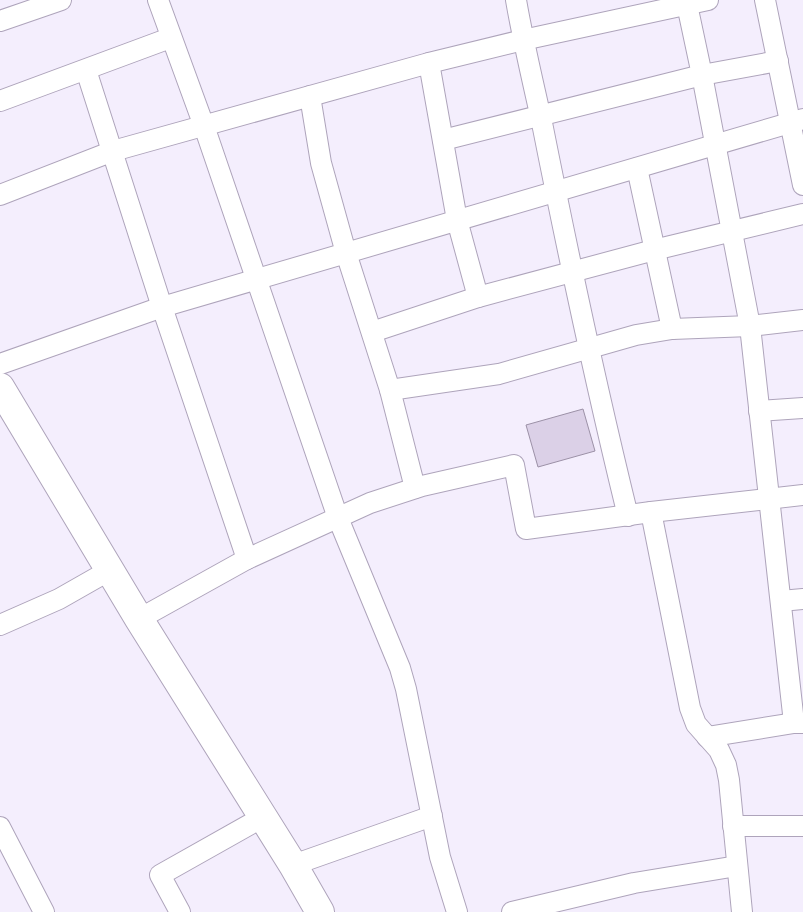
<svg xmlns="http://www.w3.org/2000/svg" width="803" height="912" font-family="'Open Sans',sans-serif">
  <rect width="100%" height="100%" fill="#f4eefd"/>
  <polygon fill="#dbd0e7" stroke="#9c91a7" points="583,409 595,451 538,467 526,425"/>
  <g fill="none" stroke-linecap="round" stroke-linejoin="round">
    <g stroke="#aea4bb" stroke-width="22">
      <g id="street">
        <polyline points="158,0 204,126 338,518 400,668 406,689 440,857 457,912"/>
        <path d="M516 0C523 41 533 82 542 123 568 254 596 386 628 516"/>
        <polyline points="686,0 702,75 750,326 794,723"/>
        <polyline points="765,0 803,185"/>
        <polyline points="0,21 61,0"/>
        <polyline points="429,63 457,220 478,297"/>
        <polyline points="86,70 162,307 247,559"/>
        <polyline points="310,96 321,163 346,253 390,390 415,488"/>
        <polyline points="0,101 170,38"/>
        <polyline points="443,140 702,75 778,61"/>
        <polyline points="637,168 672,329"/>
        <polyline points="0,195 113,151 429,63 523,40 708,0"/>
        <polyline points="372,332 478,297 654,250 803,214"/>
        <polyline points="0,364 162,307 803,119"/>
        <polyline points="390,390 499,374 636,335 672,329 750,326 803,320"/>
        <polyline points="759,411 803,408"/>
        <polyline points="651,512 690,708 696,724 719,750 726,765 729,780 742,912"/>
        <polyline points="781,601 803,599"/>
        <polyline points="139,619 247,559 370,503 422,486 514,465 526,529 651,512 803,495"/>
        <polyline points="0,625 59,599 110,570"/>
        <polyline points="707,737 794,723 803,723"/>
        <polyline points="733,826 803,826"/>
        <polyline points="0,827 44,912"/>
        <polyline points="293,865 432,816"/>
        <polyline points="180,912 160,875 263,817"/>
        <polyline points="512,912 634,883 737,866"/>
      </g>
    </g>
    <g stroke="#aea4bb" stroke-width="30">
      <polyline id="secondary" points="0,387 139,619 293,865 320,912"/>
    </g>
    <use href="#street" stroke="#fff" stroke-width="20"/>
    <use href="#secondary" stroke="#fff" stroke-width="28"/>
  </g>
</svg>
